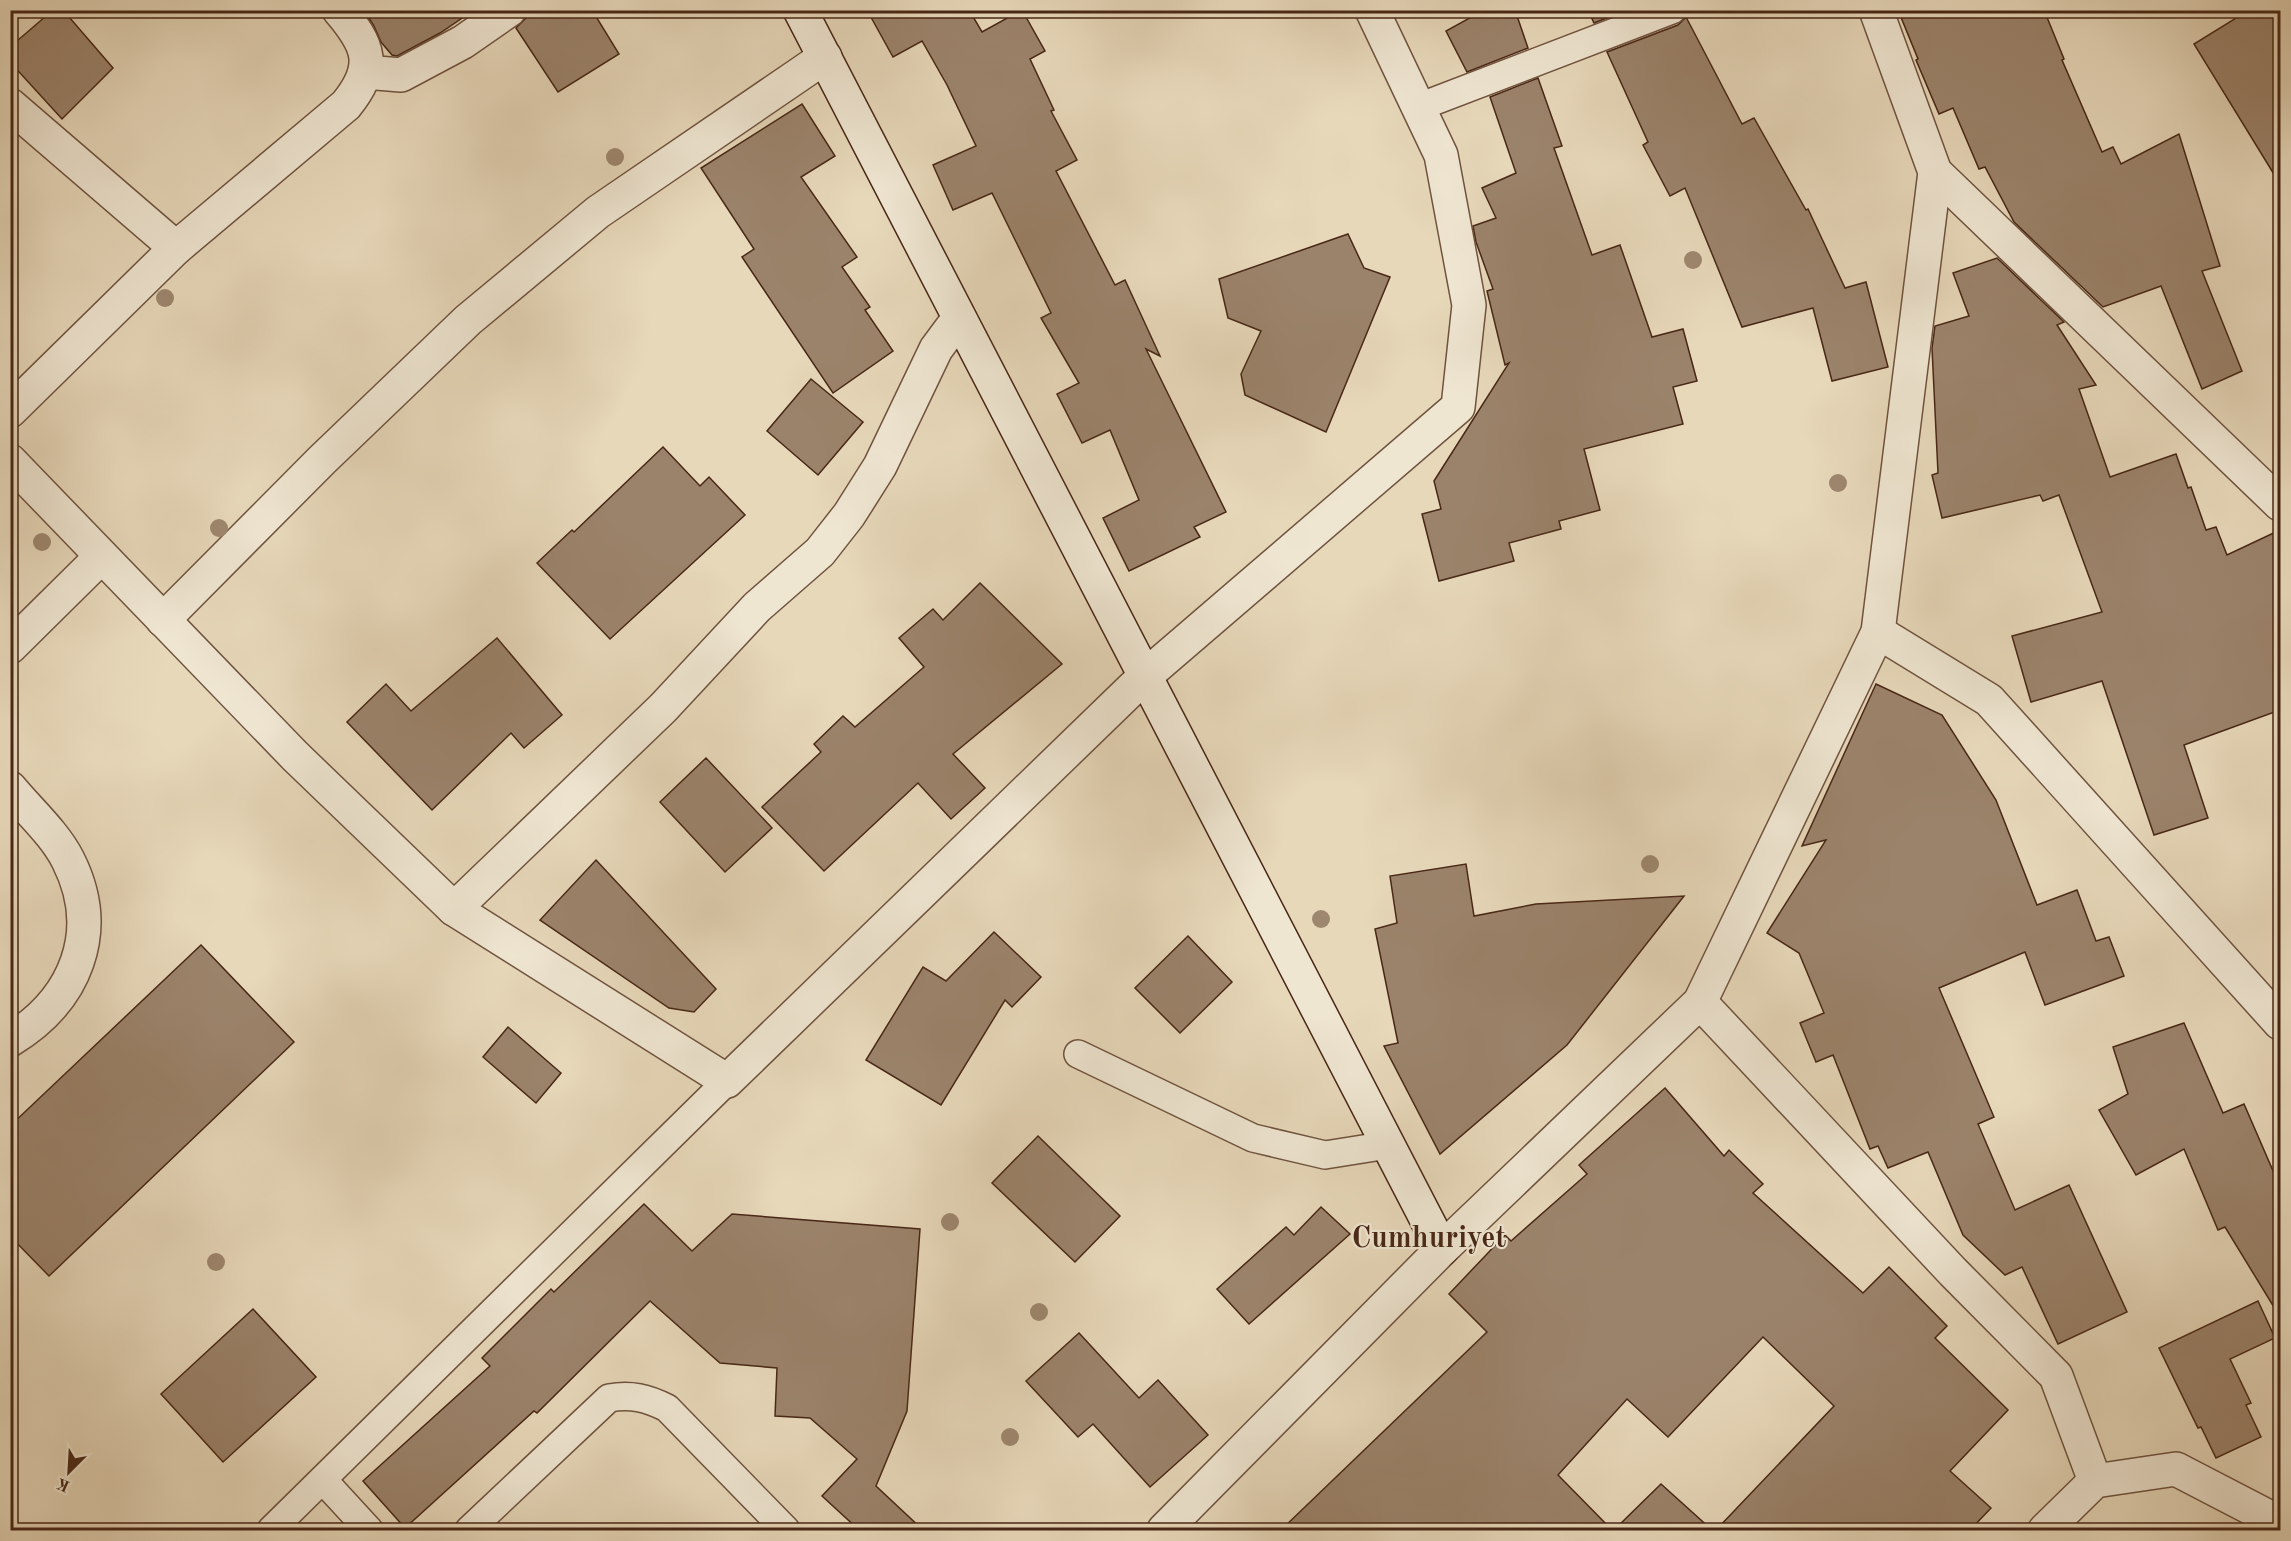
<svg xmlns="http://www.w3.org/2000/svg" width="2291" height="1541" font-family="'Old Standard TT',serif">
  <rect width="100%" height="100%" fill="#e7d8ba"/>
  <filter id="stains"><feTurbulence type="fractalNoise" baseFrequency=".00333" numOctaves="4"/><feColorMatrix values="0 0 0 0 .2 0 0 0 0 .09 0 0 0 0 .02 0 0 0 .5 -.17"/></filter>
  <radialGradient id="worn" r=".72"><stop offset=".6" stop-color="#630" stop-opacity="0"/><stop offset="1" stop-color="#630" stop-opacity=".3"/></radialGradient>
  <g fill="#9b836b" stroke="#482716" stroke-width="1.5">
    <polygon points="53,10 63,10 113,68 62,119 10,62 10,47"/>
    <polygon points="364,10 474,10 440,33 397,56 392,55 381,42 374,26"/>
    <polygon points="527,10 592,10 619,54 558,92 516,28 526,18"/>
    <polygon points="867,10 979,10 972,15 982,32 1022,10 1045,51 1030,59 1054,110 1051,111 1077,160 1056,171 1115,285 1125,280 1160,356 1146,349 1226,512 1194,527 1200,537 1129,571 1103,518 1139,500 1110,430 1082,443 1057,394 1079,383 1041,318 1051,313 992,193 953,210 933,165 976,146 947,85 922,41 893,57"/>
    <polygon points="1484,10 1515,10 1528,48 1467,72 1446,31"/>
    <polygon points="1588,10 1627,10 1594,23"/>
    <polygon points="1898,10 2044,10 2064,59 2062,60 2102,152 2113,147 2121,164 2179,134 2220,266 2202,271 2242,371 2202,389 2161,286 2103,307 2014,222 1985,167 1979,169 1953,108 1939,114 1916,60 1918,59"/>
    <polygon points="2249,10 2280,10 2280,184 2194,44"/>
    <polygon points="1686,17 1742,124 1754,118 1806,210 1808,209 1845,288 1866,282 1888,367 1832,381 1813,308 1742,327 1685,188 1670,196 1643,145 1648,142 1607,52 1678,25"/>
    <polygon points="1538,78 1562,146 1554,148 1592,255 1620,245 1652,337 1683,329 1697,381 1673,387 1683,424 1584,449 1600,510 1559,521 1561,529 1509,543 1514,561 1439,581 1422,514 1441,509 1434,481 1509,363 1505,365 1487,291 1493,289 1476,242 1473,226 1496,218 1482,188 1516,173 1490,97"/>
    <polygon points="802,104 835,156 801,177 857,257 842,267 870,307 865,310 893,351 833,393 742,257 754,249 701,168"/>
    <polygon points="1348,234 1364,268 1390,277 1326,432 1245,395 1241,374 1261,331 1228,318 1219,279"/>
    <polygon points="1997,258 2064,322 2057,325 2096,385 2079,389 2110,477 2176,454 2188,488 2191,487 2206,530 2216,527 2227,555 2280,530 2280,710 2184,745 2208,818 2154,835 2102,681 2031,702 2012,636 2102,612 2059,495 2043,501 2040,495 1942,518 1932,475 1938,473 1932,348 1935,326 1969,316 1953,273"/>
    <polygon points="811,379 863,422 818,475 767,431"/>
    <polygon points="663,447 700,486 709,477 745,515 610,639 537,563 572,530 574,532"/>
    <polygon points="980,583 1062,664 953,754 985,788 951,819 918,783 824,871 762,807 821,752 814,744 843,716 855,727 924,667 899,638 933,609 943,620"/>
    <polygon points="497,638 562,715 524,748 511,733 432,810 347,722 386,684 411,711"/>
    <polygon points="1876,684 1942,715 1996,800 2037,905 2077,890 2096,941 2109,937 2124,976 2045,1005 2025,952 1939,988 1994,1117 1978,1124 2015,1210 2069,1185 2127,1312 2058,1344 2022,1267 2005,1275 1963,1235 1928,1152 1888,1168 1878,1146 1870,1149 1833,1055 1816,1062 1800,1023 1824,1013 1799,953 1767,933 1826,840 1802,846"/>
    <polygon points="706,758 772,828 725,872 660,802"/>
    <polygon points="596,860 716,989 694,1012 669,1008 540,920"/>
    <polygon points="1466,864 1474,916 1536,904 1684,896 1567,1045 1440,1154 1384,1046 1398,1043 1375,929 1397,923 1390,876"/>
    <polygon points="994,932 1041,977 1012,1007 1005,1000 941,1105 866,1060 923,967 946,981"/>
    <polygon points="1188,936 1232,982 1180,1033 1135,988"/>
    <polygon points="201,945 294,1042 49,1276 10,1236 10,1126"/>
    <polygon points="2184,1023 2223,1113 2244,1104 2280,1187 2280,1317 2225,1227 2218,1230 2184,1149 2136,1175 2099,1110 2128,1094 2113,1047"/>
    <polygon points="508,1027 561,1073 536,1103 483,1057"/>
    <polygon points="1665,1088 1724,1156 1729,1150 1763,1184 1753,1193 1863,1293 1889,1267 1947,1326 1935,1338 2008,1410 1950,1471 1991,1508 1970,1530 1716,1530 1834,1406 1763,1337 1668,1437 1627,1399 1558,1475 1612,1530 1281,1530 1487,1332 1449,1294 1505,1235 1511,1241 1587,1174 1579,1165"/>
    <polygon points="1038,1136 1120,1216 1075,1262 992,1183"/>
    <polygon points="644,1204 692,1251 732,1214 920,1229 907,1411 876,1486 923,1530 859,1530 822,1496 857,1459 810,1418 775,1416 777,1368 720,1363 650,1301 537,1413 534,1411 405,1528 363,1481 490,1366 482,1358 551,1289 554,1292"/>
    <polygon points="1321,1207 1350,1234 1249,1324 1217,1289 1286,1227 1294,1235"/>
    <polygon points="2258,1301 2275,1338 2230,1359 2251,1403 2246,1405 2261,1437 2216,1458 2201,1427 2198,1428 2159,1348"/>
    <polygon points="253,1309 316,1377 223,1462 161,1394"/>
    <polygon points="1079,1333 1139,1398 1158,1380 1208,1435 1150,1487 1093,1424 1078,1437 1026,1381"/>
    <polygon points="1661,1484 1712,1530 1614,1530"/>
  </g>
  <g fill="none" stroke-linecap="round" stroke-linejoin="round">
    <g stroke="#70533f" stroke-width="30">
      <g id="lane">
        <polyline points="1419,107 1672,10"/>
        <polyline points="1078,1054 1253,1138 1325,1155 1388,1145"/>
        <polyline points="323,1480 369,1530"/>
        <polyline points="271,1530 727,1081"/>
        <path d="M469 1530 609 1398C631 1394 647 1398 667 1408L786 1530"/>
      </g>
    </g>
    <g stroke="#70533f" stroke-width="36">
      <g id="street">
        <polyline points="365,72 401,75 463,42 509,10"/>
        <polyline points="10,105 176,248"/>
        <polyline points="1935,172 2280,504"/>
        <path d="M10 411 176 248 346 105C378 66 369 45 339 10"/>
        <polyline points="10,461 295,756 454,909 727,1081 1144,677 1458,407 1469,305 1441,155 1372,10"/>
        <polyline points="163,620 322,460 468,320 598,212 825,57"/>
        <polyline points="1878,632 1989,700 2280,1023"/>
        <polyline points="10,647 101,557"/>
        <path d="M10 788C29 811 55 834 68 860 104 931 76 1000 10 1040"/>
        <polyline points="454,909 663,708 757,607 820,552 849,515 880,466 936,349 959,318"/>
        <polyline points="1700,1002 1953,1272 2056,1376 2095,1481"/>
        <polyline points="1164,1530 1442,1249 1700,1002 1878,632 1935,172 1876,10"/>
        <polyline points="2045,1530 2095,1481 2176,1469 2280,1523"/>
      </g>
    </g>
    <g stroke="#482716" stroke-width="36">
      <polyline id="secondary" points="800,10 1442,1249"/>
    </g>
    <use href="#lane" stroke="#efe6d2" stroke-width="27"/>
    <use href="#street" stroke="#efe6d2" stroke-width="33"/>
    <use href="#secondary" stroke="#efe6d2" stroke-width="33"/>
  </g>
  <g fill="#9e876f">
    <circle cx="615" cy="157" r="9"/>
    <circle cx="1693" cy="260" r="9"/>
    <circle cx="165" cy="298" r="9"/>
    <circle cx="1838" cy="483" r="9"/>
    <circle cx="219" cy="528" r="9"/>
    <circle cx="42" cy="542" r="9"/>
    <circle cx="1650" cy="864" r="9"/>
    <circle cx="1321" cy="919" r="9"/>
    <circle cx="950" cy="1222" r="9"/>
    <circle cx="216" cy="1262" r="9"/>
    <circle cx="1039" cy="1312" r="9"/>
    <circle cx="1010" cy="1437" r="9"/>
  </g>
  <g text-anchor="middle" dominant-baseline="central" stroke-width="4.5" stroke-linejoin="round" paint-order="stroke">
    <g font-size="30" font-weight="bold" fill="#482716" stroke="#efe6d2">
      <text x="1429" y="1239">Cumhuriyet</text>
    </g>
  </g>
  <rect width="2291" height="1541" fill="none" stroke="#e7d8ba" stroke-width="36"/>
  <rect x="12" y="12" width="2267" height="1517" fill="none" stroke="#482716" stroke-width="3"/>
  <rect x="18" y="18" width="2255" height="1505" fill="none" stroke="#482716" stroke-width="1.5"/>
  <g transform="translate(69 1472) rotate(204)" stroke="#efe6d2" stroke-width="4.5" paint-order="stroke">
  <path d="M0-4.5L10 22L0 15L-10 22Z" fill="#482716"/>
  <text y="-9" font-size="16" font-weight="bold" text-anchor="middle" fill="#482716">K</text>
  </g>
  <rect width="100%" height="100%" filter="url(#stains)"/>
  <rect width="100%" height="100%" fill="url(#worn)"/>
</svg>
